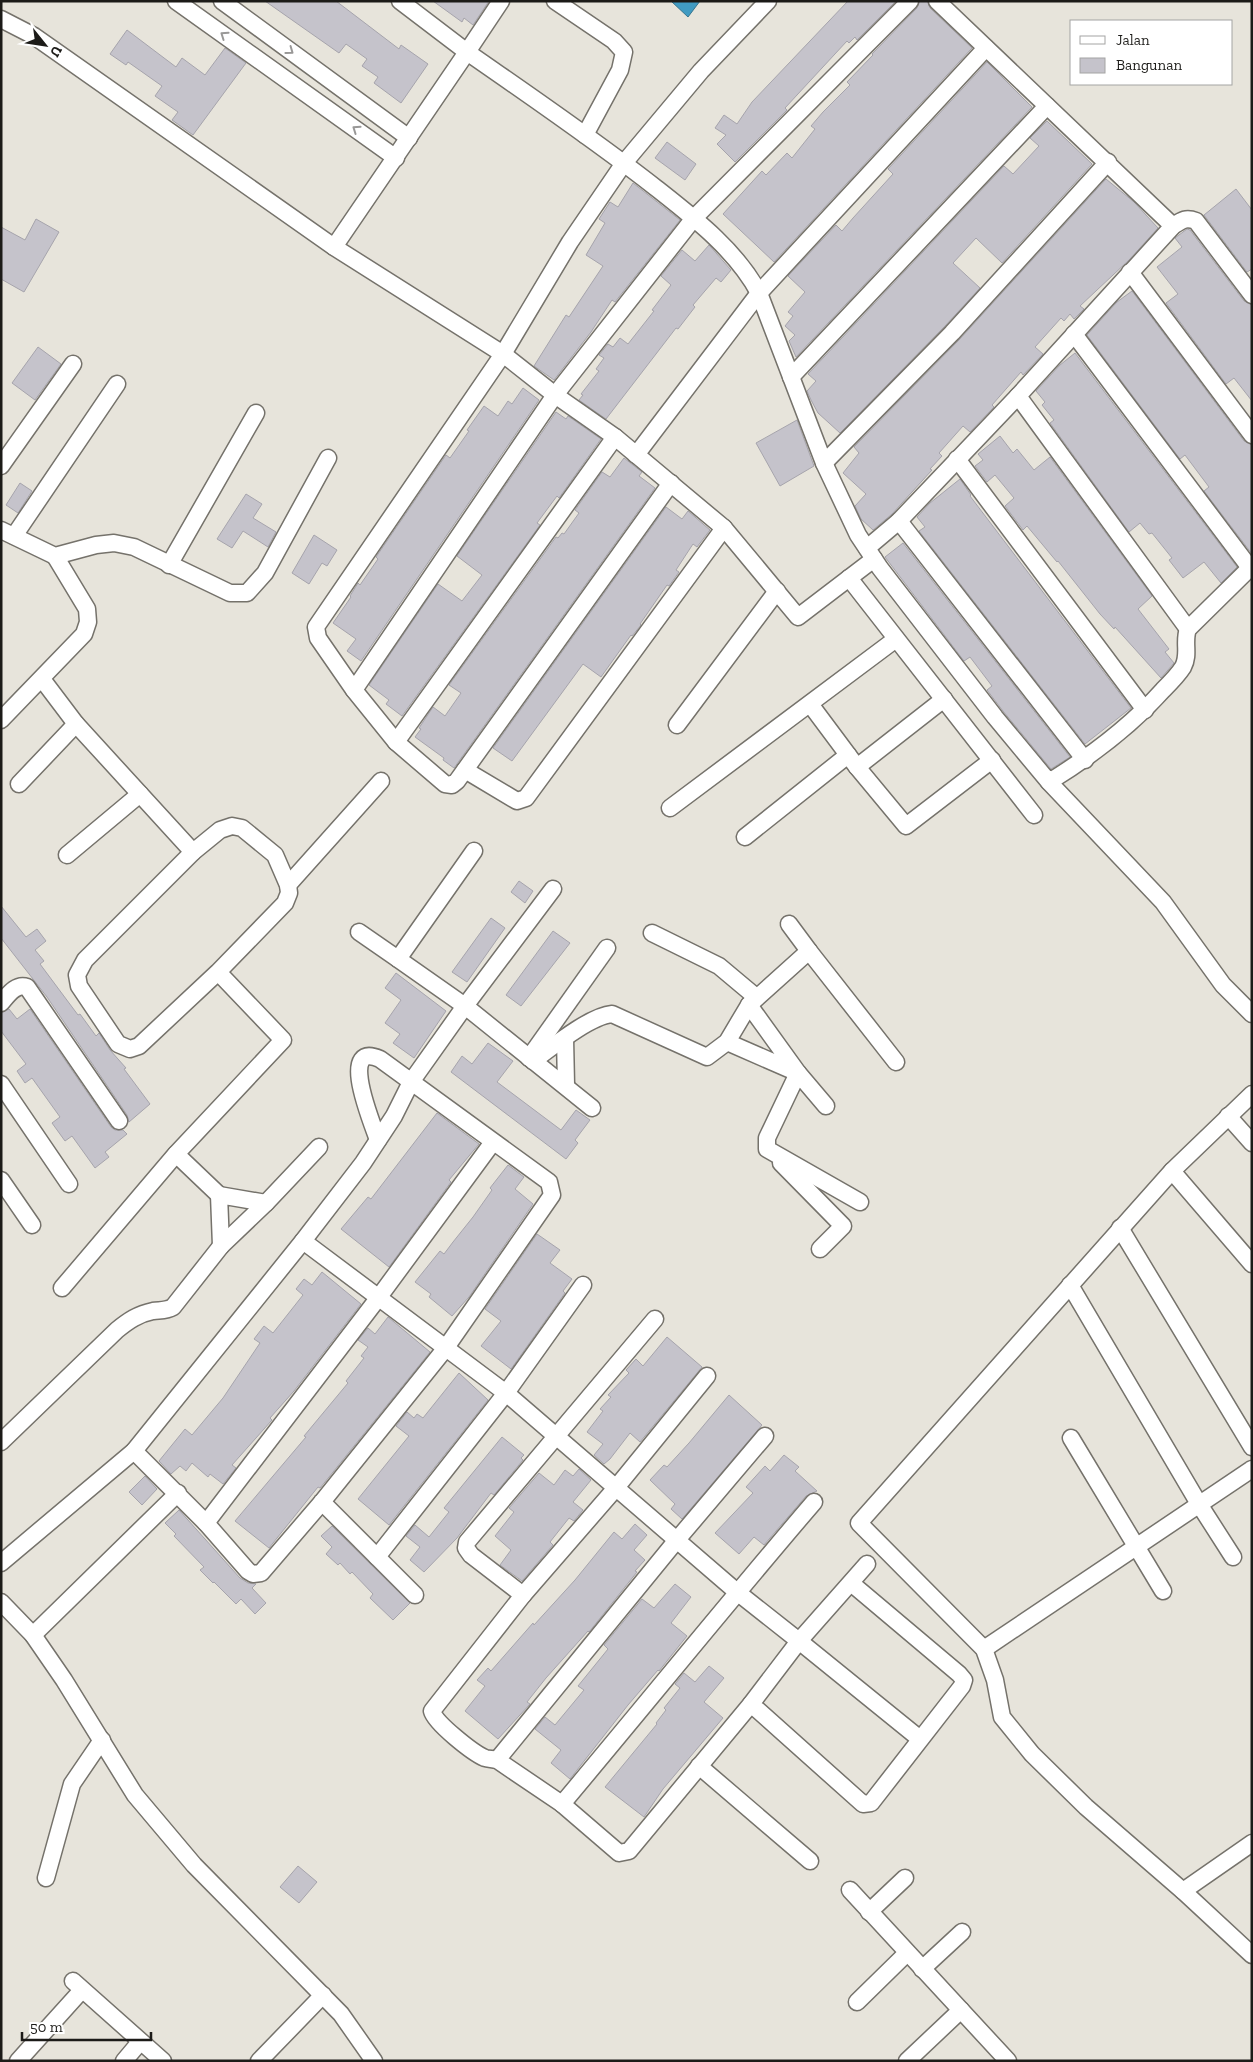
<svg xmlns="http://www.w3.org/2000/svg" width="1253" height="2062" font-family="'Zilla Slab',serif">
  <rect width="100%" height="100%" fill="#e7e4db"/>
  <polygon fill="#419bc2" stroke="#36758f" points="671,1 700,1 688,17"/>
  <g fill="#c5c3cb" stroke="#a6a4ac">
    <polygon points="265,1 336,1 399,49 401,45 428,64 401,103 374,83 378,77 362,66 367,59 346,44 339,53"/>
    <polygon points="433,1 489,1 473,25 464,18 462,22"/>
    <polygon points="848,1 896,1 857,40 855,37 849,43 847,41 785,108 787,110 735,162 717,144 726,135 715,128 724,115 737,124 752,102"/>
    <polygon points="920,1 927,1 930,8 972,48 774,262 723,214 762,171 766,175 787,153 792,158 815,129 811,126 823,112 850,85 847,82 873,55 872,54 917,8"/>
    <polygon points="127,30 176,67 182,58 205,75 225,48 246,63 193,135 172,120 178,112 155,96 162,86 128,62 126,65 110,54"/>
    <polygon points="987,62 1032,107 796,357 789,341 795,335 785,326 793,316 788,312 805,292 788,276 836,225 842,231 853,218 893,174 888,169"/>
    <polygon points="1047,121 1092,164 1002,263 976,238 953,263 980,288 945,326 840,433 818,413 811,400 807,391 816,381 808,374 1004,166 1013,174 1039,146 1030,138"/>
    <polygon points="667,142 696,164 685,180 655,158"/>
    <polygon points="1106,179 1134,202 1158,228 1129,260 1080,306 1084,309 1074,319 1070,314 1064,321 1061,318 1035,347 1043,354 1023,375 1021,372 992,405 994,407 970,432 963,426 939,453 942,456 930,469 932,470 892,514 873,530 861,519 855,506 866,494 843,473 859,453 854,447 959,340"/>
    <polygon points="633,183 680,220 615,302 612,300 591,332 554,380 534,366 566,315 569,317 603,266 586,255 605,223 599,219 610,202 618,207"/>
    <polygon points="1236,189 1252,210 1252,269 1247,272 1204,215"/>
    <polygon points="36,219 59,232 24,292 1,279 1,227 25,240"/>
    <polygon points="1187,229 1190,230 1244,301 1252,305 1252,401 1234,378 1226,384 1166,303 1178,294 1157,267 1182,247 1175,238"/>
    <polygon points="709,245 731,270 721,282 716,278 693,305 695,307 678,329 676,328 606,419 579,400 583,395 581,394 599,371 596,369 604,358 599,355 608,344 613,347 620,338 628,344 654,311 652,310 671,285 661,276 682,250 695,261"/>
    <polygon points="1132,291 1244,441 1252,445 1252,554 1204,491 1209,487 1185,455 1180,459 1087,335 1117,302"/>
    <polygon points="38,347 61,364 35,400 12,383"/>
    <polygon points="1075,353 1237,567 1221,583 1204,562 1183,578 1169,560 1172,558 1152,533 1149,534 1140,523 1129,532 1050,423 1054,420 1042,405 1045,402 1036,391 1060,365"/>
    <polygon points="523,388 539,400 361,661 347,651 356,639 333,623 351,597 350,596 358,583 360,585 378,559 376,557 446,455 450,458 469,431 467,430 484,406 498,416 508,401 512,404"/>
    <polygon points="556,412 566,419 568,416 601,439 559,498 557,496 537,523 540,525 402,716 386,704 389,700 369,685 438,584 462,601 482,575 457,556"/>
    <polygon points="797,420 814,466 780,486 756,443"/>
    <polygon points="1000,436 1013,453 1017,449 1034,470 1050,457 1152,596 1138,609 1169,649 1165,652 1174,663 1161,678 1115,627 1114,629 1100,614 1058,561 1057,562 1027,526 1023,530 1005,506 1014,498 995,475 987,482 975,466 983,460 978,454"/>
    <polygon points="624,458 642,472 639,476 655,488 454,768 443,760 444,758 415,737 421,729 419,728 433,707 445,716 461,693 449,685 556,537 558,538 562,533 564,534 579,513 575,510 602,472 610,477"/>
    <polygon points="960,479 971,495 970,496 1131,708 1085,744 919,531 925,527 917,517 930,503"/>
    <polygon points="20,483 32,491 18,513 6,505"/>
    <polygon points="246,494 262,504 253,518 276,532 268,547 243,531 232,548 217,539"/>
    <polygon points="666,507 682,519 688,511 710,530 697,547 693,544 676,570 679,572 669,586 667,585 640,624 641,625 632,636 631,635 601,677 583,664 512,761 493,748"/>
    <polygon points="314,535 337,550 327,566 322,563 309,584 292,573"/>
    <polygon points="903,543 1070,757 1051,769 1003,711 987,690 992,686 970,657 964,661 885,557"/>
    <polygon points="519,881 533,891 525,903 511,892"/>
    <polygon points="1,906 26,937 37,929 46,941 35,950 44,961 40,964 78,1015 80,1014 96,1036 99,1033 110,1050 126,1068 124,1069 150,1104 129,1122 127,1115 47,997 1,938"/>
    <polygon points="491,918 505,928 467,982 452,972"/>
    <polygon points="553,931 570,943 521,1006 506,995"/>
    <polygon points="396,973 446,1011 414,1058 393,1043 400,1034 385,1023 401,1000 385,988"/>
    <polygon points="9,1009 17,1019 30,1009 111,1127 115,1130 123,1130 127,1134 105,1152 109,1157 95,1168 72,1136 65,1141 52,1123 60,1117 32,1078 25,1083 17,1071 26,1064 1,1031 1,1013"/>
    <polygon points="488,1043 513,1061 497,1082 561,1130 576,1110 590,1120 575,1140 578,1143 566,1159 451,1072 462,1056 472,1064"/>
    <polygon points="437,1113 479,1144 449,1180 451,1182 389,1267 341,1229 368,1197 371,1199"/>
    <polygon points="508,1165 524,1177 515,1189 533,1204 469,1297 452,1316 429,1297 431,1294 415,1282 440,1251 444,1254 453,1242 473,1217 492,1190 490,1188"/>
    <polygon points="537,1234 560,1250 550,1263 572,1279 563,1291 565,1293 511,1369 481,1346 501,1321 485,1309"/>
    <polygon points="322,1272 361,1304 294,1391 270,1418 272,1420 232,1465 236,1468 223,1484 210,1474 208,1477 192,1463 186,1471 180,1466 171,1474 159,1461 185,1429 192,1435 223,1398 260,1343 254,1339 264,1326 273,1333 303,1295 296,1289 304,1279 312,1285"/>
    <polygon points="388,1317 430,1352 329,1477 320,1488 318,1487 269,1548 235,1521 306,1437 304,1436 348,1383 346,1381 364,1358 361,1356 368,1347 358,1340 368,1328 375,1334"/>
    <polygon points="667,1337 702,1367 640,1442 630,1433 610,1459 604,1464 594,1455 603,1444 587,1432 603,1411 600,1409 611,1397 608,1395 629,1373 626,1370 636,1359 643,1366"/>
    <polygon points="459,1373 488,1400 389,1525 358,1499 409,1436 396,1426 407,1412 414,1418 417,1414 423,1418"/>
    <polygon points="729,1395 762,1425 682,1519 671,1509 675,1504 650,1480 664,1465 667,1467 689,1443"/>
    <polygon points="502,1437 524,1455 521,1458 523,1460 494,1495 491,1493 457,1538 424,1572 410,1560 420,1547 406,1536 415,1525 429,1537 449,1512 444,1508"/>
    <polygon points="784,1455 799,1467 795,1471 817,1491 806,1496 764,1545 754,1537 739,1554 715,1533 753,1493 746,1487 765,1466 770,1471"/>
    <polygon points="579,1469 591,1480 573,1502 583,1510 574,1521 569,1518 550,1542 553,1545 522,1581 500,1565 511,1550 495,1536 514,1512 509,1508 539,1473 554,1485 565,1470 573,1476"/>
    <polygon points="145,1476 157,1489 142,1505 129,1492"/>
    <polygon points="179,1510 240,1578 248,1583 256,1584 252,1588 266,1603 255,1614 241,1599 236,1604 214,1582 213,1583 200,1570 204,1567 174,1536 176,1534 165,1523"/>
    <polygon points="635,1524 647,1535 634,1550 645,1560 635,1571 637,1572 589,1632 588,1631 546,1678 527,1702 530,1704 498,1739 465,1711 485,1686 477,1680 488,1668 491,1671 533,1623 534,1625 575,1580 614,1532 622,1539"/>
    <polygon points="332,1526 410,1603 393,1620 370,1598 373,1594 352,1572 350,1574 340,1563 338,1565 326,1554 332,1547 321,1536"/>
    <polygon points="675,1584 691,1597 671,1623 687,1636 659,1671 658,1670 628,1705 570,1779 551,1763 561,1750 535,1729 545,1717 555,1725 584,1690 578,1686 608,1649 604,1645 642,1599 654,1608"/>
    <polygon points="709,1666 724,1678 704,1702 723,1718 663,1789 644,1817 605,1787 657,1724 656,1723 666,1710 664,1708 680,1688 675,1684 684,1673 695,1682"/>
    <polygon points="298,1866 317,1882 299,1903 280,1887"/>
  </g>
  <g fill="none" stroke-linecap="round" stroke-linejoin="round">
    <g stroke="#75726b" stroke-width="19">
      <g id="minor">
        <polyline points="176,1 396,158"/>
        <polyline points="222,1 409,138"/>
        <polyline points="400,1 467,52 501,1"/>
        <polyline points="555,1 614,41 624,52 620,70 585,135"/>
        <polyline points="937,1 1173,226"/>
        <polyline points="1,19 34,36 334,247 503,354 555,395 615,437 724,528 526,798 517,801 465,770"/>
        <path d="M334 247 467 52C530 96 595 140 656 188 694 218 736 250 759 293L824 463 858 535 880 568 995 717 1049 782C1091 756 1130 727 1163 690 1170 683 1178 675 1183 667 1190 654 1183 642 1188 629L1252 566"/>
        <polyline points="1130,272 1252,435"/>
        <polyline points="1074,334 1250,568"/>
        <polyline points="791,377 1047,106"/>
        <polyline points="1018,396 1188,629"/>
        <polyline points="636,455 759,293 986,48"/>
        <polyline points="957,459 1145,710"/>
        <polyline points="824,463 952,333 1108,162"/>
        <polyline points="1,466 73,364"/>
        <polyline points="671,483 457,781 452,785 445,784 396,742 354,690 318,638 316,627 503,354 570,242 624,163 701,71 768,1"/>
        <polyline points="899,521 1085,760"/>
        <polyline points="724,528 798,617 874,559"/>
        <polyline points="1,530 55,556 96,545 114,543 134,547 230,593 247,593 265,573 328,458"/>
        <polyline points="14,536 117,384"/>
        <path d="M867 548 899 521 1018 396 1173 226C1182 220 1186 217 1196 221L1252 295"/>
        <polyline points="169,565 256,413"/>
        <polyline points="849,578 1034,815"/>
        <polyline points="42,679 76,724 193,852"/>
        <polyline points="354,690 555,395 694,218 910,1"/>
        <polyline points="810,704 857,767 906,826 992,760"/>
        <polyline points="1,720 84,634 88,622 87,609 55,556"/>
        <polyline points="677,725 777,591"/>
        <polyline points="396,742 615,437"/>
        <polyline points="857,767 944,699"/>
        <polyline points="1049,782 1163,902 1223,985 1252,1014"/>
        <polyline points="19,784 76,724"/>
        <polyline points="670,808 896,639"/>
        <polyline points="745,837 848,755"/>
        <polyline points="474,851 398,959 465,1006 592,1108"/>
        <polyline points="67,855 140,794"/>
        <polyline points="288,885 381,781"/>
        <polyline points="789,924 809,951"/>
        <polyline points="359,932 398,959"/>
        <polyline points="652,933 719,966 756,997"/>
        <path d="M1 1003C8 995 16 983 27 987L119 1121"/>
        <polyline points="565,1038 566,1085"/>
        <polyline points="727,1042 798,1073 749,1005"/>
        <polyline points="529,1058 607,948"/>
        <path d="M533 1061C552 1047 590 1016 612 1014L707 1057 727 1042 749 1005 809 951 896 1062"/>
        <polyline points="1,1084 69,1184"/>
        <polyline points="1252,1094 1172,1171 859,1523 984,1649 995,1680 1002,1717 1032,1754 1086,1807 1183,1891 1252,1955"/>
        <polyline points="826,1106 798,1073 767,1138 767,1149 860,1202"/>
        <polyline points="1228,1116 1252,1143"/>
        <polyline points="176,1154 219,1195"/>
        <polyline points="781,1163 843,1226 820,1249"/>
        <polyline points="1172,1171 1252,1264"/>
        <polyline points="1,1180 32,1225"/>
        <polyline points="1120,1228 1252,1447"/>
        <polyline points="303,1241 506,1393 737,1592 799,1641 867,1564"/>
        <polyline points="221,1246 219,1195 266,1203"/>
        <polyline points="1070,1285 1199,1504 1233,1557"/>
        <polyline points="62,1288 176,1154 283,1040 218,972 139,1046 130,1049 118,1044 79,986 77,975 85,960 193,852 220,830 232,826 242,828 275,855 288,885 289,893 285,903 218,972"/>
        <path d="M707 1376 615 1489 523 1595 432 1711C435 1723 473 1753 485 1758 488 1759 493 1759 497 1760L562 1804 619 1853 629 1851 751 1704"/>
        <polyline points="1071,1438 1163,1591"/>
        <path d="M1 1442 117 1330C128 1321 138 1314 153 1311 160 1310 166 1311 173 1307L221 1246 266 1203 319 1147"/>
        <path d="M134 1451 206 1523 248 1571 253 1574 261 1573 322 1502 445 1349 552 1195 549 1182 380 1059C337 1040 373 1125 378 1140"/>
        <polyline points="322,1502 415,1595"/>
        <polyline points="206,1523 379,1297 493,1142"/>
        <polyline points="377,1557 506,1393 583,1285"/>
        <polyline points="1,1563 134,1451 303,1241 363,1163 394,1116 411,1082 465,1006 553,889"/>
        <polyline points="851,1583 959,1674 964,1680 962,1686 871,1803 863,1804 751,1704 799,1641 920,1739"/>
        <polyline points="523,1595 471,1555 466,1548 467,1542 655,1319"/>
        <polyline points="1,1602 33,1635 64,1680 135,1795 194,1865 341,2014 374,2061"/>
        <polyline points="33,1635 178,1493"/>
        <polyline points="984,1649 1252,1469"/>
        <polyline points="497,1760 676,1541 765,1436"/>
        <polyline points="699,1766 810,1861"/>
        <path d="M562 1804C646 1704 729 1601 814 1502"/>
        <polyline points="46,1878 72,1784 102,1740"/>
        <polyline points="850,1890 1008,2061"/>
        <polyline points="1183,1891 1252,1843"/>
        <polyline points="869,1912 905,1878"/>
        <polyline points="922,1969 962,1932"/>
        <polyline points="73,1981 163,2061"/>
        <polyline points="857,2002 907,1953"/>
        <polyline points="18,2061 82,1990"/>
        <polyline points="124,2061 140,2042"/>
        <polyline points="259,2061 323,1995"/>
        <polyline points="907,2061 961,2010"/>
      </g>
    </g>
    <use href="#minor" stroke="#fff" stroke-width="16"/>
  </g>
  <defs><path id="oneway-chevron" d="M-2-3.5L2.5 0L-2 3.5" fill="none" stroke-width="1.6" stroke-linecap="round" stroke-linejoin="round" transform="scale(1.25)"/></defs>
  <g stroke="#999897">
    <use href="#oneway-chevron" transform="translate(224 35) rotate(-145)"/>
    <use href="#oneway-chevron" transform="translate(290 51) rotate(36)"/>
    <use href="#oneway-chevron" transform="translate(356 129) rotate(-145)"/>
  </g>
  <rect width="1253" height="2062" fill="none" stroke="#1c1b18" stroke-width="5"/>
  <rect x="1070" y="20" width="162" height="65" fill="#ffffff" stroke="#a4a4a3"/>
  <rect x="1080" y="36" width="25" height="8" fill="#ffffff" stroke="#a4a4a3"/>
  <text x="1116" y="45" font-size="15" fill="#1c1b18">Jalan</text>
  <rect x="1080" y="58" width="25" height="15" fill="#c5c3cb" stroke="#a4a4a3"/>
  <text x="1116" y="70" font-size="15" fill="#1c1b18">Bangunan</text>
  <g transform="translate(45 45) rotate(120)" stroke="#ffffff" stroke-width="4" paint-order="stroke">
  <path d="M0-4L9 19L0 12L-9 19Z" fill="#1c1b18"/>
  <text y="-8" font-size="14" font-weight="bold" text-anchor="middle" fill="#1c1b18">U</text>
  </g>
  <path d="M22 2032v8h129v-8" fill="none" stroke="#1c1b18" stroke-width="2.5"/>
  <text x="30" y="2032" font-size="15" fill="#1c1b18" stroke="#ffffff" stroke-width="4" paint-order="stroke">50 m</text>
</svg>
